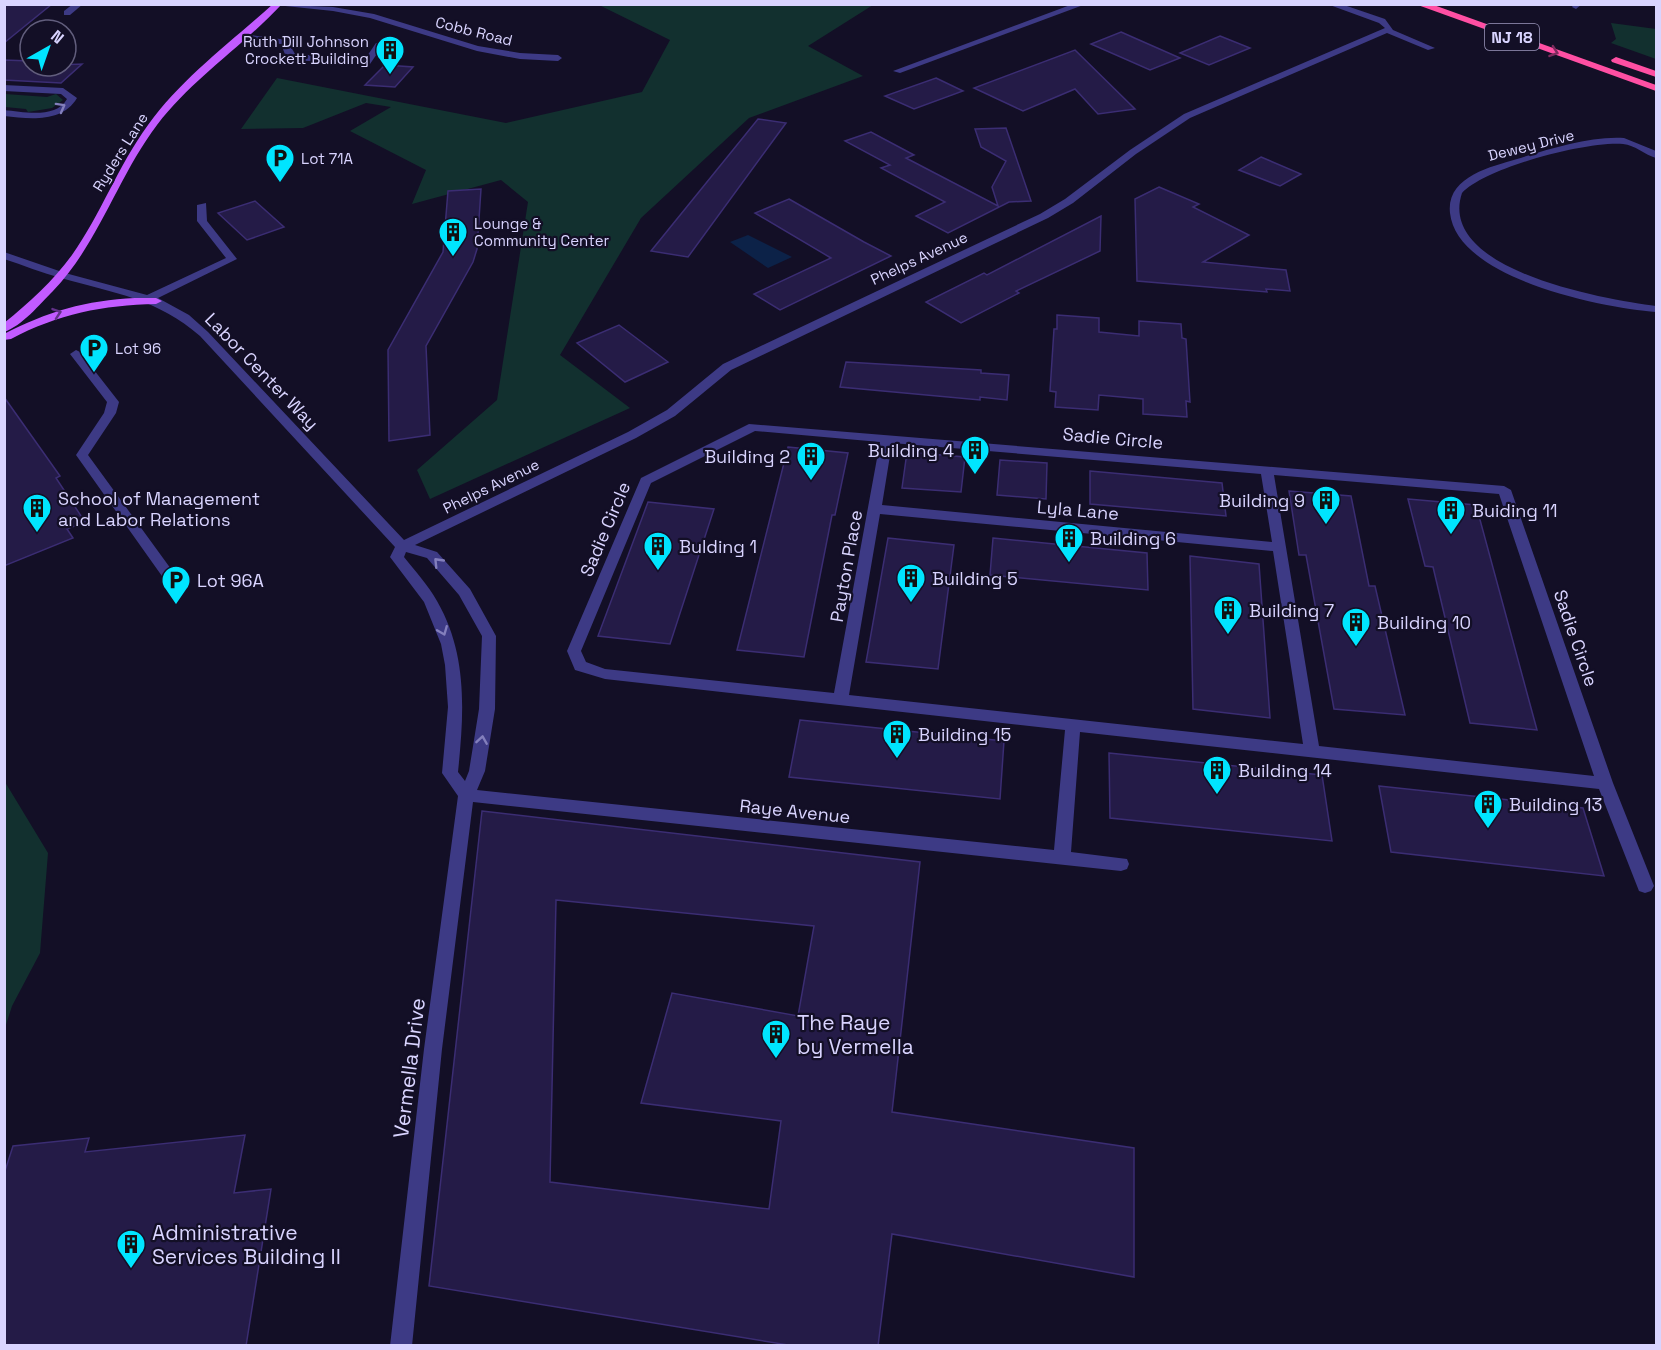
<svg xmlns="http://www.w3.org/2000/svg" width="1661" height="1350" font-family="'Space Grotesk',sans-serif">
  <rect width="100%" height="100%" fill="#130f26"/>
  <g fill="#12302f">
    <polygon points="599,5 873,5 808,46 863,76 749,118 641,218 560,355 630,408 430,499 417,470 497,400 528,202 501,180 412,204 426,170 350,131 391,107 366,103 303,128 241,129 277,78 506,123 642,92 670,40"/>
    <polygon points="1611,23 1656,29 1656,59 1611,43 1616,39"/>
    <polygon points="5,94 47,97 56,94 63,100 52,108 28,112 26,109 5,107"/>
    <polygon points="5,782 48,853 40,953 12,1006 5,1028"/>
  </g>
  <polygon fill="#0c2248" points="748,235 792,257 768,268 730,242"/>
  <g fill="#241b47" stroke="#3b2d73" stroke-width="1.5" fill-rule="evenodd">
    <polygon points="4,4 52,4 4,43"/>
    <polygon points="1121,32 1180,58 1150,70 1091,44"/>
    <polygon points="1220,36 1250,48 1209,65 1180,53"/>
    <polygon points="1075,50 1135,109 1098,114 1075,89 1023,111 974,88"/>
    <polygon points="4,60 30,61 30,66 82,64 61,83 4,80"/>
    <polygon points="385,65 413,67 395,87 365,85"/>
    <polygon points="936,78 963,91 914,109 885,96"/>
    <polygon points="758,119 786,123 688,257 651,251"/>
    <polygon points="1006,128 1031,201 1009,202 948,233 916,216 945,202 881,168 890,165 845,141 871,132 914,155 906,158 998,206 992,187 1006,161 981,147 975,129"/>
    <polygon points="1261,157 1301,174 1280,186 1239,170"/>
    <polygon points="1159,187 1199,204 1193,207 1249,235 1203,262 1286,270 1290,291 1266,289 1267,292 1137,281 1135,199"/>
    <polygon points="481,189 477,249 473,262 426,346 430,435 389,441 388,350 443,252 448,191"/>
    <polygon points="789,199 864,242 891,256 780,310 754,294 831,258 755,213"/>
    <polygon points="255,201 284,227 247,240 218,213"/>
    <polygon points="1101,216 1100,251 1016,291 1019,293 961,323 926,302 984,273 987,275"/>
    <polygon points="1057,315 1099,318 1099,332 1139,336 1139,321 1181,324 1182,338 1186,339 1190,402 1186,401 1187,417 1143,414 1143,399 1099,395 1098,410 1055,407 1056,392 1050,391 1054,329 1057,329"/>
    <polygon points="619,325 668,362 625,382 577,343"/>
    <polygon points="846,362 981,370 981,373 1009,375 1007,400 980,397 980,400 840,387"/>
    <polygon points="4,397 60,476 56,478 85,522 67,529 73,538 4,566"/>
    <polygon points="788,447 848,453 835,515 832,515 804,657 737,650"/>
    <polygon points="907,452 965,457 961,492 902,488"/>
    <polygon points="1000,460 1047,463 1046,499 997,495"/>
    <polygon points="1090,471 1222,483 1226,516 1090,504"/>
    <polygon points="1289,491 1351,496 1369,586 1375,586 1405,715 1334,709 1306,555 1299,555"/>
    <polygon points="1408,499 1476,505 1537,730 1470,723 1433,567 1425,566"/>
    <polygon points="648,502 714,509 670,644 598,636"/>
    <polygon points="888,538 954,545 938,669 866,662"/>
    <polygon points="993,538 1147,553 1148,590 990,575"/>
    <polygon points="1190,556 1259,564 1270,718 1193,709"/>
    <polygon points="800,720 1004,741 1000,799 789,777"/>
    <polygon points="1109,753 1322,775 1332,841 1110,818"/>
    <polygon points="1379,786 1583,808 1604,876 1391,852"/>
    <path d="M482 811 920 862 892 1112 1134 1148V1277L892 1234 878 1346H794L429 1286ZM556 900 814 926 798 1016 672 993 641 1103 781 1121 769 1209 550 1182Z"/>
    <polygon points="245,1135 234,1193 271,1189 246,1346 4,1346 4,1174 13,1146 89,1138 85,1152"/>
  </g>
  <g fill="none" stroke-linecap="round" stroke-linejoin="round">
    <g fill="#3d3a85" fill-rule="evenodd">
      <polygon points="73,4 83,4 70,15 64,15 64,11"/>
      <polygon points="266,4 333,7 374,14 478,46 520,53 558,55 562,58 558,61 520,59 477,51 370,18 333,11"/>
      <polygon points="1073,4 1086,4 900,73 893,71"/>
      <path d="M1327 4H1341L1385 19 1393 30 1435 48 1428 50 1387 33 1190 118 1136 154 1073 203 1048 218 731 370 675 416 636 438 415 545 437 552 470 589 496 636 495 709 485 771 477 790 1054 850 1065 730 605 679 575 670 567 651 641 478 749 424 1504 486 1511 490 1613 783 1654 886 1651 891 1645 893 1639 891 1599 789 1080 732 1071 852 1127 859 1129 864 1127 869 1121 871 473 802 442 1049 412 1346H390L424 1049 458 796 442 773 448 707 445 665 441 644 424 602 390 557 395 547 200 336C158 299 114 293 61 278 42 273 23 265 4 259V252L65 273 147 295 226 258 197 221V205L206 203 207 221 237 259 158 298 189 315 208 332 404 540 628 432 667 410 723 364 1040 214 1065 199 1130 150 1184 114 1385 28 1379 23ZM755 431 880 442 834 693 605 669 586 662 581 651 651 483ZM892 443 1261 474 1272 542 882 505ZM1274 475 1499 494 1594 776 1319 746ZM880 514 1273 551 1303 744 849 695ZM406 552 427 558 459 595 482 636 479 709 469 771 465 781 458 772C464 713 468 655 437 601 428 585 415 571 404 557Z"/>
      <polygon points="1574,4 1582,4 1576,9 1572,7"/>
      <polygon points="243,34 287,40 295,54 365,59 376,43 383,45 370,64 367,65 294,60 286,57 281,44 240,39 240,35"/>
      <path d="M4 85 63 88 77 98C62 123 30 119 4 116V110C24 112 56 119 67 99L61 94 4 91Z"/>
      <path d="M1624 138 1656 151V158C1645 155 1635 145 1623 144 1587 141 1486 167 1462 193 1436 271 1608 300 1656 306V312C1603 308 1457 279 1450 213 1446 177 1490 167 1517 159 1550 149 1589 136 1624 138Z"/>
      <polygon points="76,350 80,352 119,402 116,413 88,455 179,580 181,583 179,586 169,586 76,455 104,413 107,402 70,354"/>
    </g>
    <g fill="#c25bff" fill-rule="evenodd">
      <path d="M273 4H282C242 47 193 78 157 125 117 178 99 243 53 291 40 304 22 326 4 332V323C29 303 53 281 72 255 101 214 118 166 148 125 182 78 230 43 273 4Z"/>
      <path d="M135 298H156L162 301 156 304C103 305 58 314 11 339L4 340V334C46 312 87 300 135 298Z"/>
    </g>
    <g fill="#ff4fa3" fill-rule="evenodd">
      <polygon points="1415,4 1431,4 1656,85 1656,91"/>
      <polygon points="1616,57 1656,71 1656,77 1612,62 1611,60"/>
    </g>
  </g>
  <defs><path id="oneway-chevron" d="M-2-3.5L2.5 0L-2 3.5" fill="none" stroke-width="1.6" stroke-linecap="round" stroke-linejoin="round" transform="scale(1.5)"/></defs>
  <use stroke="#7d2c5e" href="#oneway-chevron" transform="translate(1554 52) rotate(19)"/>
  <g stroke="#837fbc">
    <use href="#oneway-chevron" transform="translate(61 107) rotate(-29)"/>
    <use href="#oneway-chevron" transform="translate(438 562) rotate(-134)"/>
    <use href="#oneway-chevron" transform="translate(443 631) rotate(68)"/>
    <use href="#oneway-chevron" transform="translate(482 740) rotate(-81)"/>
  </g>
  <use stroke="#623188" href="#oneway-chevron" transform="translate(57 313) rotate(-19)"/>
  <defs>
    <g id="building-pin" transform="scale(1.5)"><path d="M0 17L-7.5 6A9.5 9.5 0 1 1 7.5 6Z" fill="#00e5ff" stroke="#130f26"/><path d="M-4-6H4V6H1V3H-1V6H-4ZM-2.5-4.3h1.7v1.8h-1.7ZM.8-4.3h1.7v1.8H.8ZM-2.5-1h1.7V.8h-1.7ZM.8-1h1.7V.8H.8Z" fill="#111"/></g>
    <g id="parking-pin" transform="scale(1.5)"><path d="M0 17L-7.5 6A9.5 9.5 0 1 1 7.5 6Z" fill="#00e5ff" stroke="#130f26"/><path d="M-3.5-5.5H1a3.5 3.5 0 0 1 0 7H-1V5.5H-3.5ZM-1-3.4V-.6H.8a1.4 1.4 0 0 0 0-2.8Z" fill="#111"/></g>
  </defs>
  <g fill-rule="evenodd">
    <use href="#building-pin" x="390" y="50"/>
    <use href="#parking-pin" x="280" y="158"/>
    <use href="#building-pin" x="453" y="232"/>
    <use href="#parking-pin" x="94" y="348"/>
    <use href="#building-pin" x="975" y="450"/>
    <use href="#building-pin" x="811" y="456"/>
    <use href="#building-pin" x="1326" y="500"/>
    <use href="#building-pin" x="37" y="508"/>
    <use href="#building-pin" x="1451" y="510"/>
    <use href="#building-pin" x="1069" y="538"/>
    <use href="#building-pin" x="658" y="546"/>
    <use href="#building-pin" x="911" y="578"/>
    <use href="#parking-pin" x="176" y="580"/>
    <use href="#building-pin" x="1228" y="610"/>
    <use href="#building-pin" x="1356" y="622"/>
    <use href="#building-pin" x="897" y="734"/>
    <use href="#building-pin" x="1217" y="770"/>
    <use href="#building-pin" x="1488" y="804"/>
    <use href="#building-pin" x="776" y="1034"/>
    <use href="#building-pin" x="131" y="1244"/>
  </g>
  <g text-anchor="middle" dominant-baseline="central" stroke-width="4.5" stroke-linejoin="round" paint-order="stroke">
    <g font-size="15" fill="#d9d4ff" stroke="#130f26">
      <text transform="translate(474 31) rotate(14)">Cobb Road</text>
      <text transform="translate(1531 145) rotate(-14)">Dewey Drive</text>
      <text transform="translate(120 152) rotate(-58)">Ryders Lane</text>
      <text transform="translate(919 258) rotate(-25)">Phelps Avenue</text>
      <text transform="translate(491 486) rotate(-26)">Phelps Avenue</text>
    </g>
    <g font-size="15" fill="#d9d4ff" stroke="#130f26" text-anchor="start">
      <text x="369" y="41" text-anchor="end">Ruth Dill Johnson<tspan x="369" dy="17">Crockett Building</tspan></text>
      <text x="301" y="158">Lot 71A</text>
      <text x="474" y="223">Lounge &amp;<tspan x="474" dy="17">Community Center</tspan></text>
      <text x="115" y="348">Lot 96</text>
    </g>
    <rect fill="#130f26" stroke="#9e99be" stroke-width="1.5" x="1485" y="24" width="54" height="26" rx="4.5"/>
    <g font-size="16" font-weight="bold" fill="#d9d4ff">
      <text x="1512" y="37">NJ 18</text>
    </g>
    <g font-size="18" fill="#d9d4ff" stroke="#130f26">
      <text transform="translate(262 371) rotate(46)">Labor Center Way</text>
      <text transform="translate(1113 438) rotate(5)">Sadie Circle</text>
      <text transform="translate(1078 510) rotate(5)">Lyla Lane</text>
      <text transform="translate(605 529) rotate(-67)">Sadie Circle</text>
      <text transform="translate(846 566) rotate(-80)">Payton Place</text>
      <text transform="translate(1576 638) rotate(71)">Sadie Circle</text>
      <text transform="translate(795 811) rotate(6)">Raye Avenue</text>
    </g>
    <g font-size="18" fill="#d9d4ff" stroke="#130f26" text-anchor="start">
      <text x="954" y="450" text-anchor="end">Building 4</text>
      <text x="790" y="456" text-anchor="end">Building 2</text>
      <text x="58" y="498">School of Management<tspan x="58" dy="21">and Labor Relations</tspan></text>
      <text x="1305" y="500" text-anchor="end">Building 9</text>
      <text x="1472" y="510">Buiding 11</text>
      <text x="1090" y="538">Building 6</text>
      <text x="679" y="546">Bulding 1</text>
      <text x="932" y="578">Building 5</text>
      <text x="197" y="580">Lot 96A</text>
      <text x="1249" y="610">Building 7</text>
      <text x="1377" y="622">Building 10</text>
      <text x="918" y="734">Building 15</text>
      <text x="1238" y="770">Building 14</text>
      <text x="1509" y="804">Building 13</text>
    </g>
    <g font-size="21" fill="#d9d4ff" stroke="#130f26" text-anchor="start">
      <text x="797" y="1022">The Raye<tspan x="797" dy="24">by Vermella</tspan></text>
      <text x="152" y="1232">Administrative<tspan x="152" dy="24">Services Building II</tspan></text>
    </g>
    <g font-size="21" fill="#d9d4ff" stroke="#130f26">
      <text transform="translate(409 1068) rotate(-83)">Vermella Drive</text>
    </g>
  </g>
  <rect width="1661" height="1350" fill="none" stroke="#d9d4ff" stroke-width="12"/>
  <g transform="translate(48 48) rotate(40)"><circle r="28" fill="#130f26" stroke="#625e7d" stroke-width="1.5"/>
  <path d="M0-4.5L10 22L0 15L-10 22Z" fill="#00e5ff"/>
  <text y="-9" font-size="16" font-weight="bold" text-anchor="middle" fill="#d9d4ff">N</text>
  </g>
</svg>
